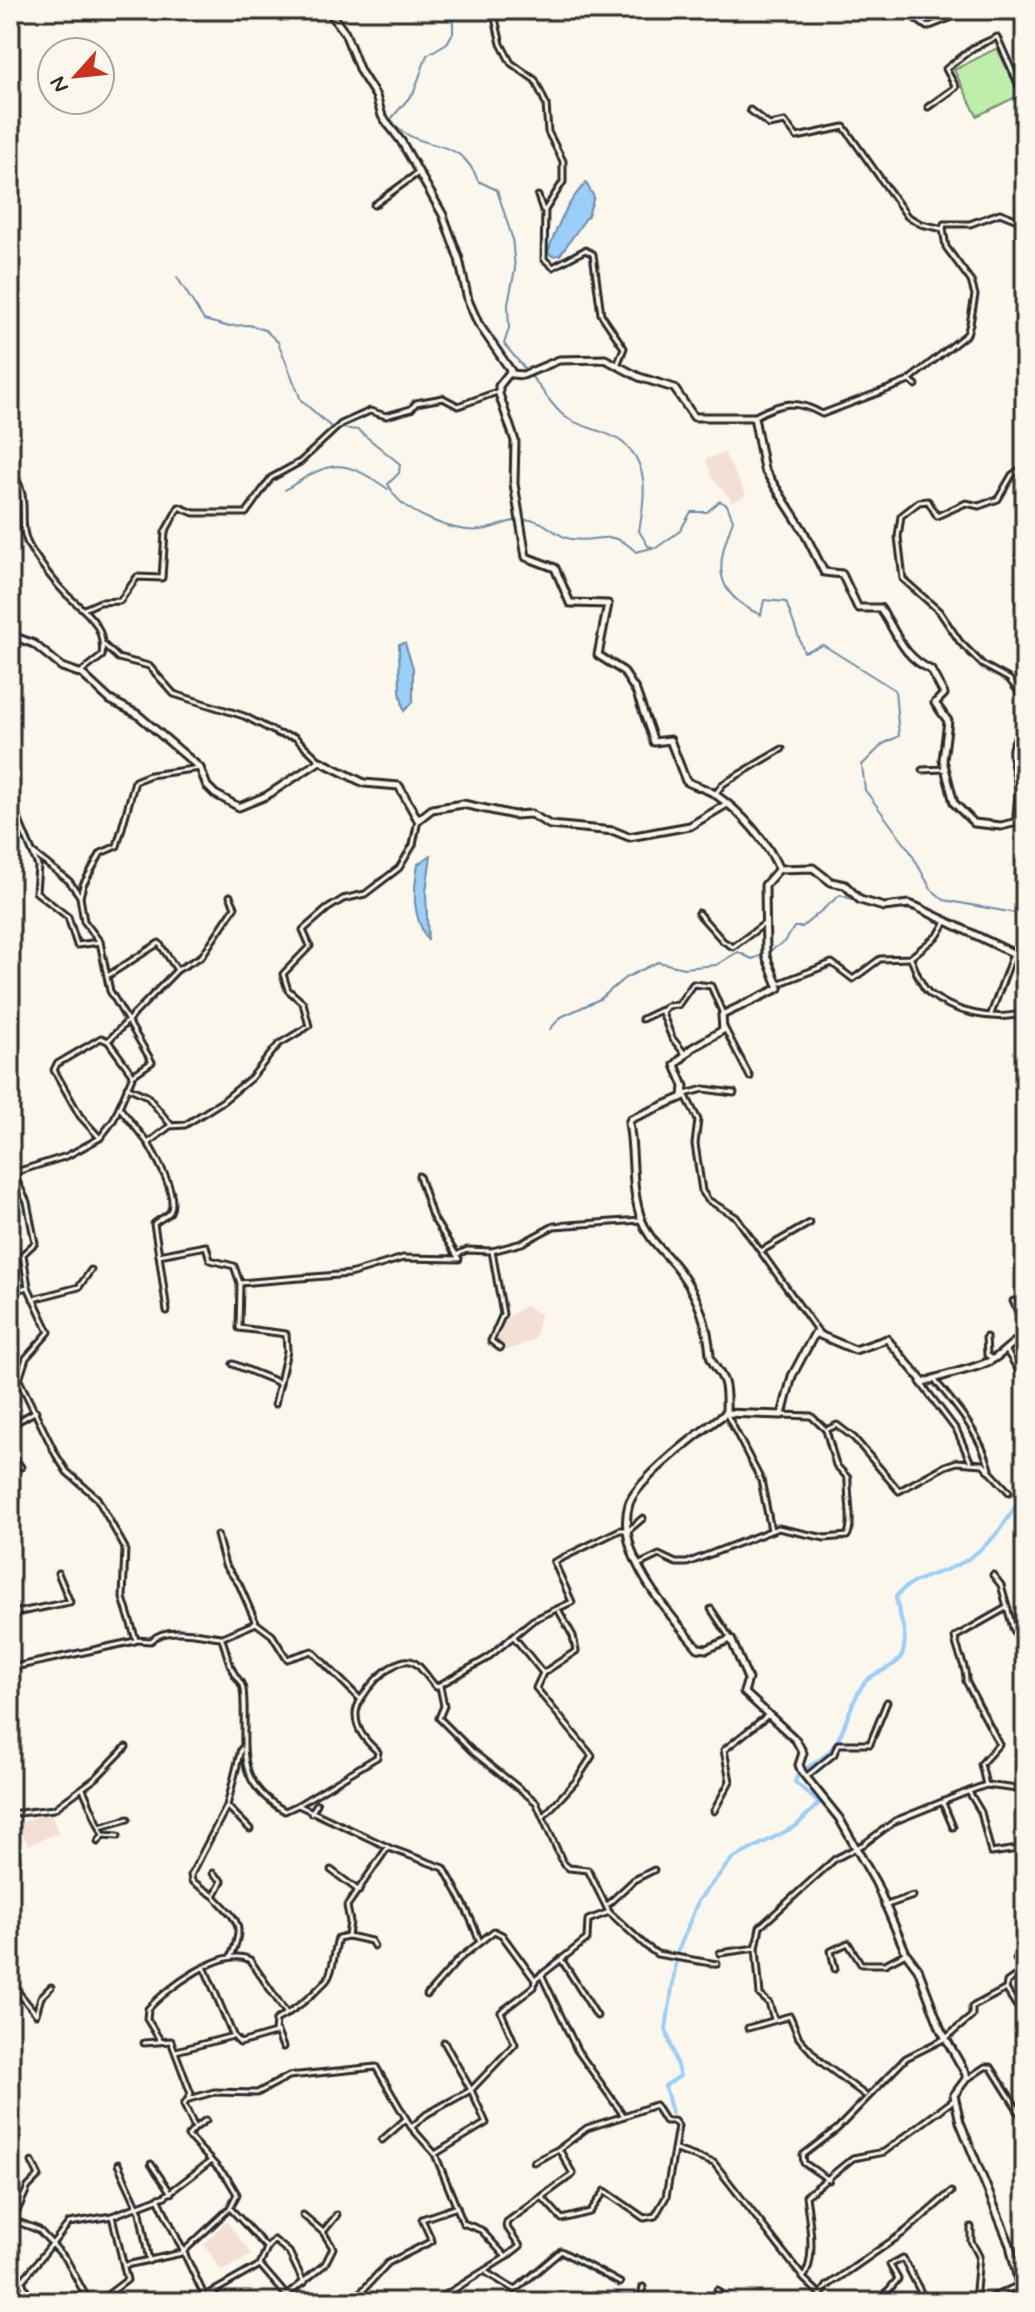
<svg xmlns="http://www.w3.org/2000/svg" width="1035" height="2312" font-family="Mynerve,sans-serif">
  <rect width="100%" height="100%" fill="#fbf7ec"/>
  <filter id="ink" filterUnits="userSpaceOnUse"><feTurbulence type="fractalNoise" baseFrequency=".0125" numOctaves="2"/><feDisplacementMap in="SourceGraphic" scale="16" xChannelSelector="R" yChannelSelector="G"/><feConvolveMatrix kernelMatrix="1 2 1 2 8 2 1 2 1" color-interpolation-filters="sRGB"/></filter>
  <g filter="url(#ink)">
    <g fill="#f3dfd4">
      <polygon points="724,453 746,495 733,502 711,476 706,459"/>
      <polygon points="526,1305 540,1315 535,1339 506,1351 495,1343 504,1320"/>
      <polygon points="50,1812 58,1833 28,1845 18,1824"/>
      <polygon points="226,2221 252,2255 222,2271 204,2245"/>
    </g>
    <polygon fill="#bfedab" stroke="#758c6b" stroke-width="2" points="997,48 1020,95 977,116 954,70"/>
    <g fill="#9bcef8" stroke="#6e8da6" stroke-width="2">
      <path d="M586 183 594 197 588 215 560 255 552 256 548 252C556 228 568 200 586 183Z"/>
      <polygon points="405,643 413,668 413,702 404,711 400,692 399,644"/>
      <path d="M431 855 426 892 428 941C412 914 413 894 418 864Z"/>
    </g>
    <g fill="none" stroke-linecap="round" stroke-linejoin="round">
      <g stroke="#6e8da6" stroke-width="2">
        <path d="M441 10 453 21V33L447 43 427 55 414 92 391 119C417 157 459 130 478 181L497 190 512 237 515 269 508 304 509 328 504 344 526 370"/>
        <polyline points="177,277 204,320 226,326 249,325 265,330 278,342 301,400 331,427 358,430 400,464 399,473 388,484 392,491"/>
        <path d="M530 375C542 388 553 409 567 418 583 428 604 430 619 440 651 461 645 499 639 531L648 546 656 548 680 531 691 512H707L720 501 727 505 733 520C717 563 710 592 761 615L764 600 786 602 804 652 823 645 895 690 899 736 883 744 862 765 865 790 910 851 931 889 944 900 1025 915"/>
        <path d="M285 490C332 460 341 457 388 489"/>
        <path d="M393 493C407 514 455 533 480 530 493 529 505 522 518 520"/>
        <path d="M525 520C546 518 553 536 571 539 600 544 609 526 636 552L652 548"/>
        <polyline points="887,908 920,911"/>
        <polyline points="978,939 998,948"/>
        <polyline points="769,951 785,942 794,927 802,927 840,895 872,906"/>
        <polyline points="550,1029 561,1017 600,999 625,978 658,962 684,968 716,965 738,952 752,959 763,955"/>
      </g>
      <g stroke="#9bcef8" stroke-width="4">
        <path d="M803 1771C810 1765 822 1759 828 1753 847 1733 848 1703 865 1682 876 1669 899 1669 903 1652 909 1633 898 1616 896 1597 911 1575 946 1575 968 1559 1000 1536 1004 1523 1025 1492"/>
        <polyline points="677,1954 698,1901 732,1859 796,1826 819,1803 795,1782 798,1774"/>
        <polyline points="672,2113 665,2086 680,2076 666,2029 676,1962"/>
      </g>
      <g stroke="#2b2b2b" stroke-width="9">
        <g id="street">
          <polyline points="493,10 501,44 511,63 535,80 546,104 548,132 563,161 563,182 545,210 544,259 553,267 585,250 593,254 601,314 624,348 618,363"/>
          <polyline points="903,10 927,27 970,10"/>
          <polyline points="1016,10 1025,18"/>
          <polyline points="928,107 956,87 946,69 973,48 997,37 1025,99"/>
          <polyline points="750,110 769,125 785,122 797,137 844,127 907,216 921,224 943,229 944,224 970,224 1000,213 1025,223"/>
          <polyline points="538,196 543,210"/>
          <polyline points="374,205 418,173"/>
          <polyline points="916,385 909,380 967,334 970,324 975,295 971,281 946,247 943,229"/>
          <path d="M754 417C780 402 797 399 822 414L909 381"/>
          <polyline points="1025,466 1012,475 998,499 979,506 966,503 937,516 928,501 919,502 901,516 898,537 903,579 939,611 960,642 983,665 1009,679 1025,700"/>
          <path d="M10 470C35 500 13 523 32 551 42 566 54 582 67 595 87 613 106 625 102 656L80 673"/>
          <polyline points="84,609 100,602 120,601 137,577 162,578 165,532 179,507 194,513 246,513 271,478 300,462 341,424 370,411 386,416 411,409 416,403 443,398 458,406 497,392"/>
          <polyline points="104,645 118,658 149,666 174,694 244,716 279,734 295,737 320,761"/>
          <path d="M200 768 150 775 135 781 117 846 101 853 83 885 80 897 84 921 100 942 110 991 152 1062 133 1075 113 1121 100 1138 67 1156 13 1173 27 1202 35 1243 23 1254 28 1287 49 1332 26 1358 19 1380 56 1455 67 1472 97 1498 125 1548 123 1598 136 1640 151 1641C166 1625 202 1635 221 1637 226 1648 228 1663 234 1673 237 1679 242 1682 243 1689 249 1740 228 1779 285 1811L298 1805"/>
          <polyline points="922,770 945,769"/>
          <polyline points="716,793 723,784 782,749"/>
          <polyline points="10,799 38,866 36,892 68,917 77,945 100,942"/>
          <path d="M1016 822C1015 809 1020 795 1017 782 1013 758 1004 747 1025 728"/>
          <polyline points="33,853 69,881 80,896"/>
          <polyline points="698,913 723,941 733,947 764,924"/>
          <path d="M911 959C916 970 920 985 929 993 952 1012 997 1023 1025 1012"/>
          <polyline points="109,975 159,943 177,970"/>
          <polyline points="780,983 832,963 853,979 880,959 910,958 938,935 947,920"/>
          <polyline points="662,1012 667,1006 678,1005 693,984 711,986 723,1014"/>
          <polyline points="991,1014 1013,954"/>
          <polyline points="642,1019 661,1010 672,1038 685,1054"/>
          <polyline points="724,1027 750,1077"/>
          <polyline points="108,1041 177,970 202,956 235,907 230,896"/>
          <polyline points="108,1041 132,1074"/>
          <polyline points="127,1087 147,1096 171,1125"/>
          <polyline points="734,1093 704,1089 685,1094 698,1120 695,1144 702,1191 708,1200 736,1217 819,1333"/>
          <polyline points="119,1107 148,1143 170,1126 185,1125 223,1101 251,1078 279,1044 309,1026 303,1003 288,990 283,974 310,946 303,930 327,909 343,899 365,894 399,868 413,845 418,820"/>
          <polyline points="99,1137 80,1116 54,1070 57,1064 101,1038 108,1041"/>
          <path d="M148 1143C156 1157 179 1196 170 1212 167 1216 158 1220 154 1224L159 1255 206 1246 210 1260 234 1266 240 1283 350 1274 403 1258 459 1259 432 1216 419 1176"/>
          <polyline points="492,1251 503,1314 491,1341 500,1348"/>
          <polyline points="761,1251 810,1223"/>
          <polyline points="458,1254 467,1250 492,1251 522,1243 554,1226 641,1220"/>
          <polyline points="159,1255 167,1311"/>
          <polyline points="240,1283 239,1328 286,1334 287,1351 275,1404"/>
          <polyline points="10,1291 28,1287"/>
          <polyline points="33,1299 79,1287 91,1270"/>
          <polyline points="1013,1301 1025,1327"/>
          <polyline points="986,1337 987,1355 993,1359"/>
          <polyline points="1006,1350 1025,1381"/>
          <polyline points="233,1364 280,1383"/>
          <path d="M933 1378C956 1406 980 1433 990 1469"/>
          <polyline points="920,1382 957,1431 971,1463"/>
          <polyline points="726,1413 761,1480 771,1530"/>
          <polyline points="783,1415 811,1416 826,1430"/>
          <polyline points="10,1426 36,1411"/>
          <polyline points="1022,1436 1025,1435"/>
          <polyline points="10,1452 21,1467"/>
          <polyline points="217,1535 225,1565 239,1584 256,1623 272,1635 287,1659 312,1651 359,1698"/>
          <path d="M638 1565 659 1555 676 1563H687L778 1528 825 1538 847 1536C854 1524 847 1495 848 1478L836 1465 826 1430 837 1425 854 1438 899 1491 945 1466 957 1462 983 1464 1009 1492"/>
          <polyline points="993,1575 1001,1585 1013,1628 1025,1651"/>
          <polyline points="711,1609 731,1639"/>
          <polyline points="10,1614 70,1602 58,1573"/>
          <polyline points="513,1636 543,1673"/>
          <polyline points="223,1637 256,1623"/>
          <polyline points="10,1668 135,1641"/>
          <polyline points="440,1686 444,1706 439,1718 472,1751 536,1802 563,1863 569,1868 588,1870 609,1912 646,1946 657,1954 717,1964"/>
          <polyline points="807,1776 834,1754 838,1744 870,1744 887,1702"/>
          <path d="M986 1785 981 1764 999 1744 966 1681C967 1666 957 1654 955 1637L1006 1608"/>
          <polyline points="83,1789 103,1835 98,1842"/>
          <polyline points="969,1792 981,1812 991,1853 1025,1848"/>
          <polyline points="943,1803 953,1827"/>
          <polyline points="227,1806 250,1829"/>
          <polyline points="714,1811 730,1781 724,1750 767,1716"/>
          <polyline points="311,1813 317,1804"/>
          <polyline points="10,1814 54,1809 96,1778 126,1747"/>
          <polyline points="544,1816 576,1781 592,1756 536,1688 543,1673 576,1651 573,1636 559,1611"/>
          <polyline points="100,1827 128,1819"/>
          <polyline points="103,1835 118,1836"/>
          <path d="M389 1848 444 1868C457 1891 470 1914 479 1940"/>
          <polyline points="331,1870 359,1891"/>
          <polyline points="213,1873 222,1881 214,1896 192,1881 191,1875 227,1806 241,1749"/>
          <path d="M214 1896C236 1920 246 1923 231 1956"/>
          <polyline points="608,1904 634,1880 654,1870"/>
          <polyline points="884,1906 913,1896"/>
          <polyline points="348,1936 371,1941 374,1946"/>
          <polyline points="720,1953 756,1948"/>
          <polyline points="561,1959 597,2016"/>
          <polyline points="205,1969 233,2035"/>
          <polyline points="835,1969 831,1951 848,1943 861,1964 885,1964 906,1953"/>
          <polyline points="10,1973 19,1993 36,2014 41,1997 51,1987"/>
          <polyline points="1006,1989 1016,2005"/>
          <polyline points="427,1995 459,1959 494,1931 502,1935 535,1980"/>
          <polyline points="774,2019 769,2003 760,1995 756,1948 760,1927 835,1859 864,1844 895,1821 972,1790 986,1785 1025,1790"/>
          <polyline points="748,2028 790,2016 799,2038 821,2062 865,2095"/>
          <polyline points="277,2032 283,2047"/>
          <path d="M160 2040 147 2019 148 2009C165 1990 224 1945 250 1960L287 2014"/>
          <polyline points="144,2043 171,2041 191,2094 184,2105 195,2128 188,2136 228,2179 237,2194 230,2208 267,2248 260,2265 195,2302"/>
          <path d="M176 2051 233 2036 240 2043 275 2033 276 2020C295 2010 312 1996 326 1981 334 1971 334 1950 338 1938L348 1936 350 1922 347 1906 388 1847 298 1805 377 1757 378 1752C367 1742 356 1731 356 1715 355 1697 391 1658 410 1661 419 1662 429 1680 436 1687L486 1659 533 1620 572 1602 554 1562 620 1530H629L643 1518"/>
          <polyline points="967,2079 985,2067 991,2067 1025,2121"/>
          <polyline points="189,2099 214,2092 257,2093 289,2076 376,2067 411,2127 435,2154 463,2223 481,2230 506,2257 434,2302"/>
          <polyline points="413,2126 427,2114 471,2090 444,2042"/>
          <polyline points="195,2128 206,2120"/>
          <polyline points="382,2140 406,2119"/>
          <polyline points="676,2150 714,2163 802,2276"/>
          <polyline points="435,2154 486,2123 471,2090 515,2044 501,2012 534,1987 535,1980 587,1939 588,1920 609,1912"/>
          <polyline points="534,2162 559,2149"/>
          <polyline points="118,2164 140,2212 149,2261"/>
          <polyline points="151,2164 171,2193"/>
          <polyline points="829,2180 804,2163 803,2155 837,2129 906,2058 946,2038 972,2016 972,2007 1006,1989 1007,1982 1024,1970 1016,1959"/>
          <polyline points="542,2197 562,2219 590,2212 605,2191 644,2218 655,2216 666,2197 678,2126 674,2121 665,2121 655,2105 624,2116"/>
          <polyline points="158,2198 204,2295"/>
          <polyline points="10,2219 39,2230 66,2259 89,2302"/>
          <polyline points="13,2220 28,2187 39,2176 32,2162"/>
          <polyline points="971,2227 971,2241 979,2256 975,2302"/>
          <polyline points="323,2232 337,2215"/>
          <polyline points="267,2248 274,2240 289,2252 304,2283"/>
          <polyline points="506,2257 520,2246 506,2226 507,2222 573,2174 559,2149 587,2128 624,2116 577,2050 541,1974"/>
          <polyline points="126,2265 182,2253 230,2208"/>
          <polyline points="261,2266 292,2302"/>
          <polyline points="487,2273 515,2290 561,2251 620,2283"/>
          <polyline points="717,2290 727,2302"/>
          <polyline points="213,2292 219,2302"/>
          <path d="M821 2295 803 2278C817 2260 809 2219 806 2196L853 2158 884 2152 955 2099"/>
          <polyline points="285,2297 325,2264 333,2248 323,2232 303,2215"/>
          <polyline points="25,2302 28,2296 22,2281 69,2223 112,2216 165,2196 211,2161"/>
          <polyline points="68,2302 84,2293"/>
          <polyline points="98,2302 127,2280 112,2216"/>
          <polyline points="352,2302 388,2263 432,2241 422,2219 457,2207"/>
          <polyline points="640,2302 643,2287"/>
          <polyline points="824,2302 821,2295 827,2286 906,2231 951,2192"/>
          <polyline points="887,2302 887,2292 898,2279 890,2265 903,2258 926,2302"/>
          <polyline points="982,2302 1019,2285"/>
        </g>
      </g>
      <g stroke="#2b2b2b" stroke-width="11">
        <g id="secondary">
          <path d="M328 10 345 33 360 71 376 96 382 116 401 141 443 215 459 259 468 300 478 323 511 371 499 386V394L515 441 514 484 526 557 555 568 570 603 608 604 598 655 623 671 636 691 654 742 670 740 686 781C696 787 707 788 716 795 741 812 767 841 779 869L813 868 831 882 845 885 860 900 884 907 909 904 917 907 1025 959"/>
          <path d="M512 374 523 375 559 360 605 359 639 377 674 388 694 417H754L764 469 803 530 824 572 842 574 858 608H880C898 634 901 655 931 670L944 694 935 703 948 721 943 760 954 803 974 823 1001 826 1025 820"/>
          <polyline points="10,635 34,644 62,667 82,674 110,700 137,714 200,768 207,786 215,794 239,807 266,796 320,761 364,783 399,786 418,820 432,809 463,804 514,815 531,814 550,825 614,831 629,837 690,826 727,804"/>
          <path d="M726 1413C726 1403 727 1391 724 1382 721 1372 711 1364 710 1355 708 1327 699 1299 682 1275 669 1255 650 1243 642 1221 630 1189 635 1156 629 1123L631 1119 683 1097 684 1086 675 1065 692 1048 723 1030 722 1015 779 988 766 956 765 885 779 869"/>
          <polyline points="10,1823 16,1860 10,1884"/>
          <polyline points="10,1940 16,1952 10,1963"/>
          <path d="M1023 2302 1010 2245 960 2122 954 2095 966 2079V2074L941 2030 918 1969 906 1953 876 1883 839 1818 802 1772 799 1765 803 1753 796 1740 744 1692 748 1679 731 1639 707 1649 698 1648C669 1614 614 1554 629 1504 637 1479 703 1430 726 1413L782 1415 792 1376 815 1333 855 1350 887 1339 924 1383C945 1373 970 1371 990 1361 1004 1354 1010 1342 1025 1336"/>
        </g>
      </g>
      <use href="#street" stroke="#fbf7ec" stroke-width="3"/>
      <use href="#secondary" stroke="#fbf7ec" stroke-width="5"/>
    </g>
  </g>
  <rect width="1035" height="2312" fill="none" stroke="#fbf7ec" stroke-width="40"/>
  <rect x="20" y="20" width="995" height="2272" fill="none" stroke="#2b2b2b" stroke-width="3" filter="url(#ink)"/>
  <g transform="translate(76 76) rotate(243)"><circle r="38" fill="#fbf7ec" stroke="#a8a59f" stroke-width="2"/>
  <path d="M0-6L14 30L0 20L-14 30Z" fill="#c8321e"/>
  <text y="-12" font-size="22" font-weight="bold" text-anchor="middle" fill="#2b2b2b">N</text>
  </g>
</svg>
